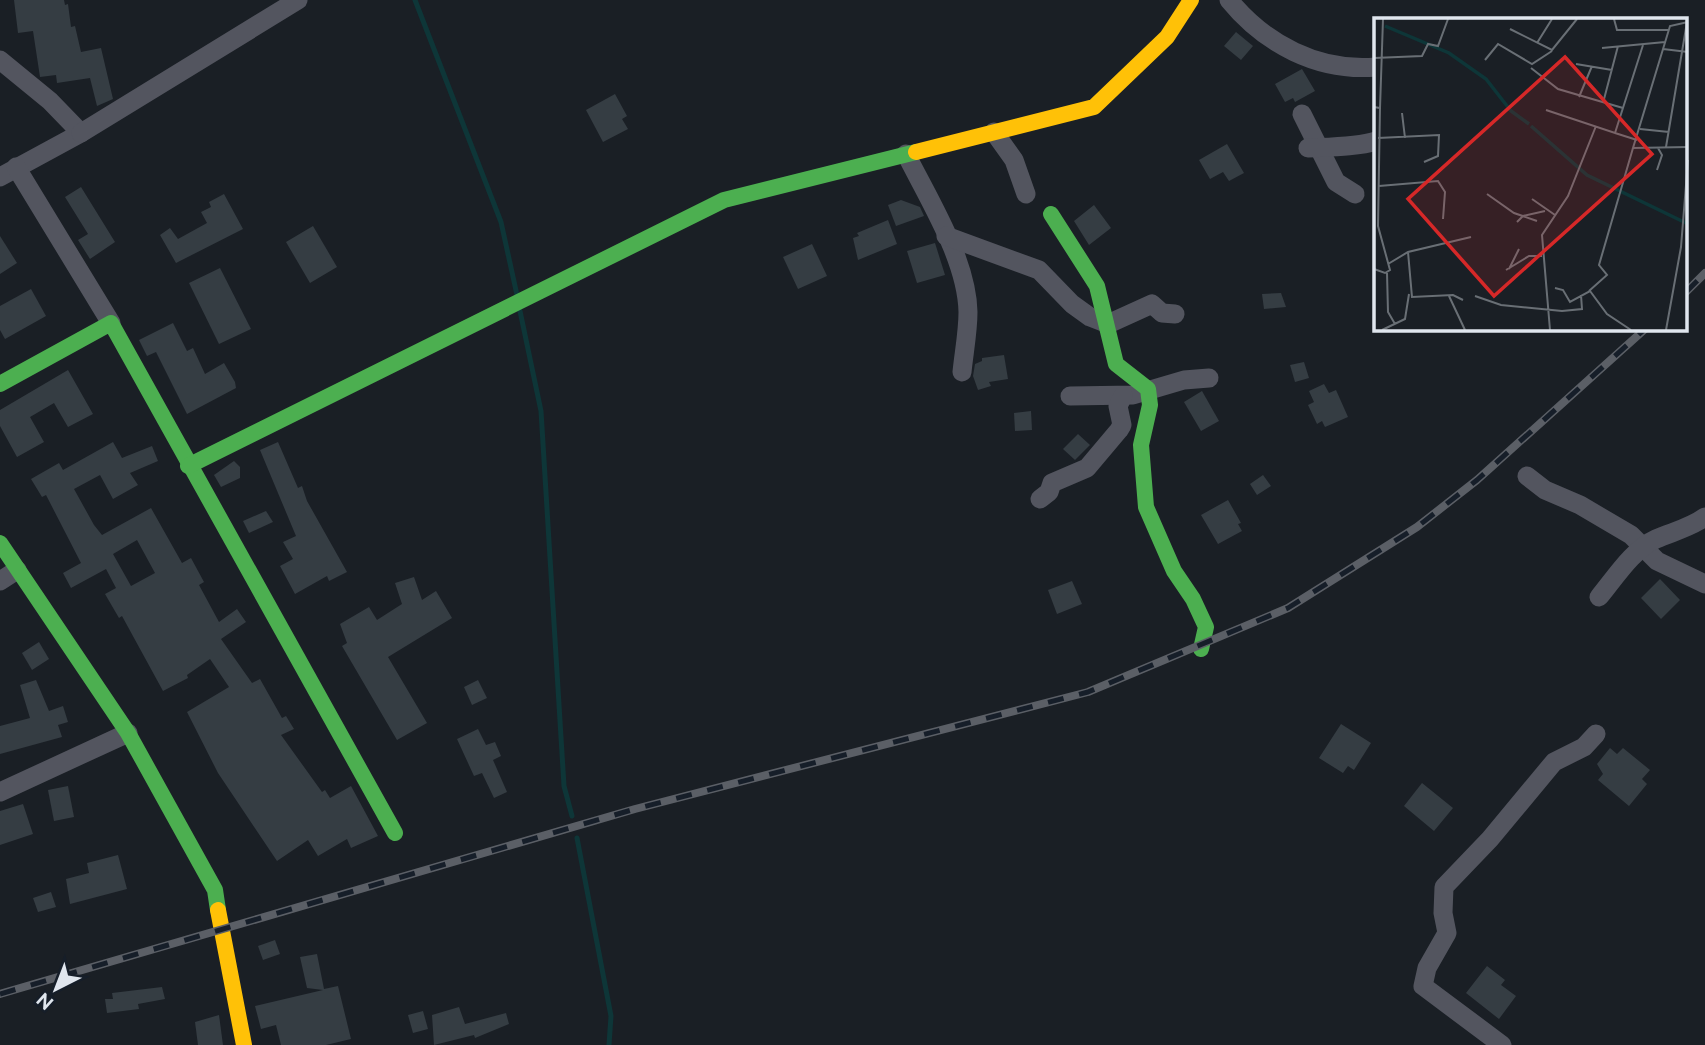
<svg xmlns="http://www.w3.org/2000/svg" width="1705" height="1045" font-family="Raleway,sans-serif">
  <rect width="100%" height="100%" fill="#1a1f25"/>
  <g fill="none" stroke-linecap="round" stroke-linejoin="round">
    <g stroke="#0e3638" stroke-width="5">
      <polyline points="415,0 501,222 517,295"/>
      <polyline points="520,311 541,411 564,786 572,816"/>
      <polyline points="577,838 611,1016 609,1045"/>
    </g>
  </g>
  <g fill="#353d43" fill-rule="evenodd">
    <polygon points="14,0 64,0 65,5 68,4 71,27 75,26 81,52 101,48 113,99 97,106 90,78 57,83 56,75 40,77 33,31 18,33"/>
    <polygon points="1236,32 1253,46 1241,60 1224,46"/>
    <polygon points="1302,69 1315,91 1295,102 1293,98 1285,102 1275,84"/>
    <polygon points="615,94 627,116 622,119 628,129 603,142 586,110"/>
    <polygon points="1227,144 1244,173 1229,181 1223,172 1210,179 1199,160"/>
    <polygon points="81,187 115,242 90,259 78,240 88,234 65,197"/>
    <polygon points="224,194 243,229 176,263 160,235 170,228 178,239 207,223 201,212 211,207 209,202"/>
    <polygon points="901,200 920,207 924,216 896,226 888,205"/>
    <polygon points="1094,205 1111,228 1089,245 1074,221"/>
    <polygon points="888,220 897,244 858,260 853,238 859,236 857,233"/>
    <polygon points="313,226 337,267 310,283 286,242"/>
    <polygon points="0,236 17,263 0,274"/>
    <polygon points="935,243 945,275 917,283 907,251"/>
    <polygon points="812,244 827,276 798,289 783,257"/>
    <polygon points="220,268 251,329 219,344 189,283"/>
    <polygon points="31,289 46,316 5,339 0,330 0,306"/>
    <polygon points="1281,293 1286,307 1264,309 1262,294"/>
    <polygon points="173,323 187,351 193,348 205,374 224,363 235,382 236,388 187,414 156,352 147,356 139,340"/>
    <polygon points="1004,355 1008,379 989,382 991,386 978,390 973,376 975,364 982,361 982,358"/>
    <polygon points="1304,362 1309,378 1295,382 1290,365"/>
    <polygon points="68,370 93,414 68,427 54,403 30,417 44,442 17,457 0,426 0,410"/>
    <polygon points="1324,384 1329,393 1336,390 1348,417 1325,427 1322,421 1317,424 1308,405 1314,402 1309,391"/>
    <polygon points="1202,391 1219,421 1201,431 1184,402"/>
    <polygon points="1031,411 1032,430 1015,431 1014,413"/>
    <polygon points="1078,434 1090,445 1075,460 1063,449"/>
    <path d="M113 442 122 458 152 446 158 461 130 473 138 485 113 499 100 475 74 489 94 525 102 535 151 508 182 563 191 558 204 582 199 585 219 622 237 609 246 622 221 639 252 683 260 679 282 718 286 716 294 729 281 735 322 792 325 790 330 798 351 786 378 836 351 848 347 839 318 856 308 840 277 861 218 773 187 712 229 687 210 659 187 675 188 678 163 691 122 616 119 618 105 594 116 588 106 569 71 588 63 573 81 563 46 495 42 497 31 479 59 463 63 470ZM137 540 155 573 131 586 113 554Z"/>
    <polygon points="278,442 298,488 302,486 307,501 347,572 329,581 327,576 295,594 280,566 293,559 283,542 296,536 260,450"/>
    <polygon points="234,461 240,467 240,478 221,487 214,475"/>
    <polygon points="1263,475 1271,486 1257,495 1250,484"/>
    <polygon points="1228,500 1241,523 1238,524 1242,531 1218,544 1201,515"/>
    <polygon points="266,511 273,522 249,533 243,521"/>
    <polygon points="414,577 422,600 436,591 452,618 388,657 427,723 397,740 342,646 347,643 340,624 369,607 377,620 402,604 395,583"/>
    <polygon points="1660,579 1680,600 1661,619 1641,598"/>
    <polygon points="1072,581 1082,604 1057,614 1048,590"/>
    <polygon points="39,642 49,659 32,670 22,653"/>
    <polygon points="36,680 49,711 63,706 68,722 58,725 62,737 0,754 0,726 30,718 20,685"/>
    <polygon points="478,680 487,698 472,705 464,687"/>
    <polygon points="1341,724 1371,743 1354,770 1348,766 1343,773 1319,758"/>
    <polygon points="478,729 486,745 495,742 501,756 493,760 507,792 494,798 482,773 474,776 457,739"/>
    <polygon points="1610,748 1617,754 1623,748 1650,770 1642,779 1647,784 1629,806 1598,780 1603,774 1597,764"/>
    <polygon points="1422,783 1453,808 1434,831 1404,806"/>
    <polygon points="68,786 74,817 54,821 48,790"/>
    <polygon points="23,804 33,834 0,845 0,811"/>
    <polygon points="118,855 127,889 70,904 66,879 89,873 87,863"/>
    <polygon points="51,892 56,907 38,912 33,898"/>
    <polygon points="275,940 280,954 263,960 258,946"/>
    <polygon points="317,954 324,989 338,986 351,1039 326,1045 281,1045 276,1025 261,1029 255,1006 323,990 307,988 300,957"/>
    <polygon points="1487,966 1505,980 1501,985 1516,996 1499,1019 1466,993"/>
    <polygon points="162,987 165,999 138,1004 139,1009 107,1013 105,999 113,999 112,993"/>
    <polygon points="459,1007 465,1024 506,1013 509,1024 475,1038 474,1035 434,1045 432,1015"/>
    <polygon points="423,1011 428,1029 413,1033 408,1015"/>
    <polygon points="219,1015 223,1045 198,1045 195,1022"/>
  </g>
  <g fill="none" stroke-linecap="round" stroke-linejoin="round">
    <g stroke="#53555f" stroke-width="19">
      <path d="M1229 0C1265 44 1318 72 1376 67"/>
      <polyline points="0,60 50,101 81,133 0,177"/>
      <polyline points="1302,114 1336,182 1355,194"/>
      <polyline points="994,132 1014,160 1026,194"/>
      <polyline points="81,133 298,0"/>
      <path d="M1308 148C1329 147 1358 147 1376 141"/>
      <path d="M906 154C929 200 967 260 968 312 968 332 964 352 962 372"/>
      <polyline points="16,167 111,323"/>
      <polyline points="946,236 1039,270 1072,304 1090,317 1108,324 1152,304 1162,313 1175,314"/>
      <polyline points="1070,396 1133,395 1184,380 1209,378"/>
      <polyline points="1527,476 1545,490 1580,505 1631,535 1657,561 1705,584"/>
      <polyline points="1040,499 1049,492 1052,483 1087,468 1119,430 1122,425 1118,406 1123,396"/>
      <polyline points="0,581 17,570"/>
      <path d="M1599 597C1615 578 1632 550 1656 539 1672 532 1690 528 1705 517"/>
      <polyline points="0,792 128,733"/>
      <polyline points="1502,1045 1423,986 1427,968 1447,933 1443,913 1444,887 1490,839 1554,762 1584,747 1596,734"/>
    </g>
    <g stroke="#4caf50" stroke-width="16">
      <polyline points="1051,214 1097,286 1116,364 1148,389 1150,405 1141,445 1146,507 1174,571 1193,599 1206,627 1201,649"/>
      <polyline points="0,384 111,323 395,833"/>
      <polyline points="188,466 724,200 916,152"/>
      <polyline points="0,543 128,733 215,890 218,910"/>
    </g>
    <g stroke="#ffc107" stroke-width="16">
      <polyline points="916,152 1094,107 1167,37 1191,0"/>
      <polyline points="218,910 244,1045"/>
    </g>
    <g stroke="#5b5f66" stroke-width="8">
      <g id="rail">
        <polyline points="1686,292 1705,273"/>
        <polyline points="0,994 635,809 1088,692 1288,608 1417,527 1477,480 1645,329"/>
      </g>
    </g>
    <use href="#rail" stroke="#161e29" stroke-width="5" stroke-dasharray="16" stroke-linecap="butt"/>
  </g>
  <g transform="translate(1374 18)">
    <rect width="313" height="313" fill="#1a1f25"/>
    <path fill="none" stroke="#0e3638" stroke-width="3.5" d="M11 8 75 35 112 61 137 93 155 106M157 108 213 157 314 206"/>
    <path fill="none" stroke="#696f75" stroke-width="2" d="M240 1 243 12H294M314 4 296 8 259 130 314 129M136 11 178 32 203 1M163 25 178 1M228 30 291 24M289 31 314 34M0 40 48 38 54 26 64 28 74 1M111 42 124 26 158 46 178 33M202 46 238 52M157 50 184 71 249 90M205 79 218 48M229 85 244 28M0 89 6 90 9 1M172 92 241 115 269 27M28 95 31 120M266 111 295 114M241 115 263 122M4 120 65 117 64 138 50 144M292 129 313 4M283 152 288 137 284 130M5 168 64 163 71 174 69 201M113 176 140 195 163 203M158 181 181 197M143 204 149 198 171 193M34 234 38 279 79 277 89 282M14 246 34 234 97 219M0 251 11 255 16 252 4 208 6 90M135 251 145 231M132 252 155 238H168M13 255 14 294 21 306M181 270 189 272 196 284 216 273 233 296 257 312M215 273 233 257 225 247 259 130M75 278 91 312M101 278 127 287 188 293 208 291 207 277M8 312 31 301 35 276M176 312 168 217 194 178 222 108M292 312 307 229 314 142"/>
    <path fill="#d62828" fill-opacity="0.15" stroke="#d62828" stroke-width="3.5" d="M191 39 278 136 120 278 34 181Z"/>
    <rect width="313" height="313" fill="none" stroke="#e0e6ee" stroke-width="3.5"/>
  </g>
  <g transform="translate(56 989) rotate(222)" stroke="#161e29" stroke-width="5" paint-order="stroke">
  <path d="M0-5L12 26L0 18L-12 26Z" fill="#e0e6ee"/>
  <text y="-10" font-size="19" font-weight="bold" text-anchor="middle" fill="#e0e6ee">N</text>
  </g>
</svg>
